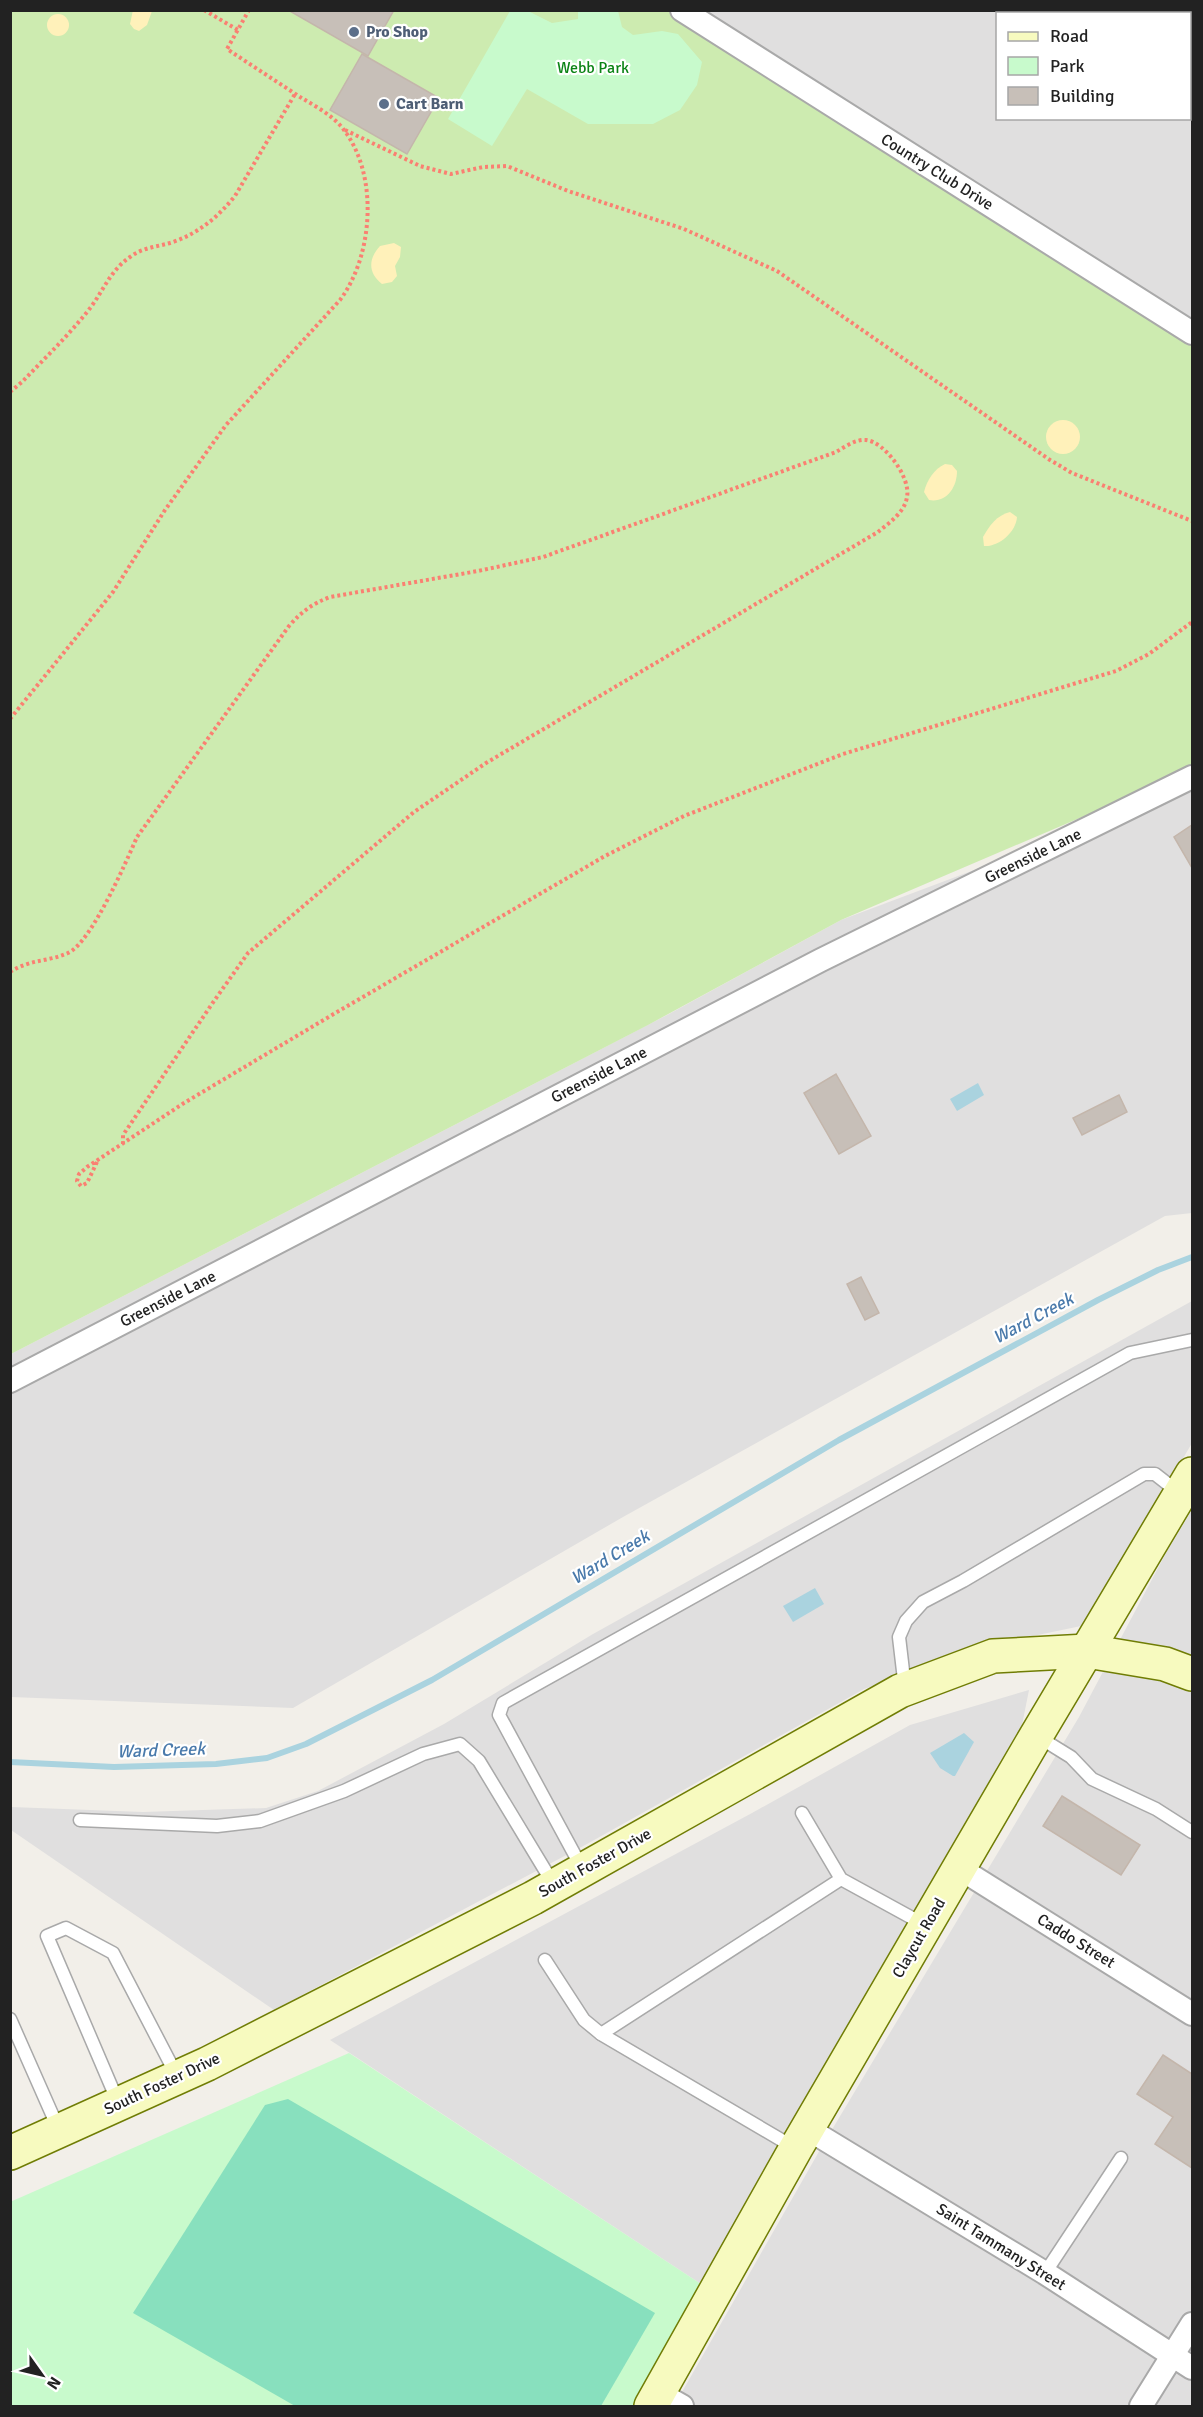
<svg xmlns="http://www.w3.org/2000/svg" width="1203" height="2417" font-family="Signika,sans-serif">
  <rect width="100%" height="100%" fill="#f2efe9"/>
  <g fill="#e0dfdf" fill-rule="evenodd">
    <path d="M684 11H1192V333ZM998 14H1190V118H998Z"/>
    <polygon points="1192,788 1192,1213 1165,1216 623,1517 293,1708 11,1697 11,1354 669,1014 841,920"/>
    <polygon points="1192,1301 1192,1443 1086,1625 999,1643 864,1689 587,1844 274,2010 11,1830 11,1807 143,1812 266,1808 318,1791 444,1724 593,1634"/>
    <polygon points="1192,1510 1192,2406 674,2406 821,2148 1079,1717 1166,1553"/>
    <polygon points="1029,1690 1018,1745 707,2288 330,2040 752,1813 910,1725"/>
  </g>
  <polygon fill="#cdebb0" points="11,11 684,11 1192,333 1192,770 841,920 648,1025 11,1354"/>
  <g fill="#fff1ba">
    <polygon points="133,10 152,11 147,25 139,31 134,29 130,24"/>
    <circle cx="58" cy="25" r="11"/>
    <path d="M394 243 401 247 400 257 395 266 397 276 392 282 382 284C368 273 368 259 380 246Z"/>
    <circle cx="1063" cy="437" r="17"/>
    <path d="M945 464 952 465 957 471C957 488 946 503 929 500L924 492C927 480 934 469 945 464Z"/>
    <path d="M1010 512 1017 517C1016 532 999 547 984 546L983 537C989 526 997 515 1010 512Z"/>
  </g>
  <g fill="#c8facc">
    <polygon points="510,11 528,11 552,23 578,19 578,11 618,11 622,27 633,35 662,31 678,34 702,62 697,85 680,110 653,124 588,124 527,89 492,146 448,119"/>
    <polygon points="349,2053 707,2288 638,2406 11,2406 10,2202"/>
  </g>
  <polygon fill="#88e0be" points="288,2099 655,2313 601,2406 295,2406 133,2313 265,2105"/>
  <g fill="#aad3df">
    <polygon points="978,1083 984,1095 957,1111 950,1099"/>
    <polygon points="815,1588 824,1604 793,1622 783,1606"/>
    <polygon points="964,1733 974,1742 955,1776 953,1776 940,1768 930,1753"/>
  </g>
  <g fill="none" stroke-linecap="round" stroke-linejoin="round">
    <polyline stroke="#aad3df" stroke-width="6" points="10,1762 114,1767 216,1764 267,1758 306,1744 432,1680 839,1440 1098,1300 1158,1270 1192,1257"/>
  </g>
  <g fill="#c7bfb8" stroke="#c4b6ab" stroke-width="1.5">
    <polygon points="288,10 394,10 368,56"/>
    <polygon points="362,54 439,98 407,154 330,110"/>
    <polygon points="1192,825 1192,868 1174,837"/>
    <polygon points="836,1074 871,1136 839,1154 804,1093"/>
    <polygon points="1119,1095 1127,1112 1082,1135 1073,1118"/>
    <polygon points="861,1277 879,1313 865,1320 847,1284"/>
    <polygon points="1062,1796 1140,1845 1121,1875 1043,1826"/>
    <polygon points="1163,2055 1192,2074 1192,2168 1155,2144 1173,2117 1137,2094"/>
  </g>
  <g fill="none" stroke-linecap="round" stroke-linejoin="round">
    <g stroke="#a9a9a9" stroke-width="15">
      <g id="lane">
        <polyline points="905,1688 899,1637 906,1621 923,1602 963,1581 1144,1474 1155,1474 1178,1492"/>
        <polyline points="1037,1736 1071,1757 1092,1779 1156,1809 1192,1832"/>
        <polyline points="802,1813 841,1879 925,1925"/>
        <polyline points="80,1820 217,1826 260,1821 344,1791 423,1754 460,1744 479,1761 554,1885"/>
        <polyline points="583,1870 499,1715 503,1703 1130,1353 1192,1340"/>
        <polyline points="545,1960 584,2020 601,2034 795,2148"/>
        <polyline points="10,2019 59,2130"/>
        <polyline points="601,2034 841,1879"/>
        <polyline points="118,2102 47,1936 66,1928 113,1953 177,2076"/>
        <polyline points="1045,2273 1121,2158"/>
      </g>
    </g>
    <g stroke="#a9a9a9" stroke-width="26">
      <g id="street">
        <polyline points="682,10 1192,333"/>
        <polyline points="10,1381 821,960 1192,777"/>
        <polyline points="959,1868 1192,2014"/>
        <polyline points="808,2129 1045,2273 1192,2368"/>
        <polyline points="659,2393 682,2406"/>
        <polyline points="1141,2406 1192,2324"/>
      </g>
    </g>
    <g stroke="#707d05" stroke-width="36">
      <g id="secondary">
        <polyline points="10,2153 207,2064 533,1898 900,1691 993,1656 1087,1651 1165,1664 1192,1674"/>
        <polyline points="651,2406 796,2148 1036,1736 1192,1474"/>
      </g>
    </g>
    <g stroke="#fa8072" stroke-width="4" stroke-dasharray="3 3" stroke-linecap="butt">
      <polyline points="204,10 238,30"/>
      <polyline points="345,130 420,166 451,174 483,167 507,166 568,191 684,229 777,271 1050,460 1072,473 1192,521"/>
      <path d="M10 392 22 382C45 358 70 334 91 307 104 289 111 270 130 257 143 247 158 247 173 242 199 233 218 217 235 196L295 94"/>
      <path d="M10 719 113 592 165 510 226 425 340 300C373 256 379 176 344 130 334 116 315 106 300 97 276 81 251 65 227 49L249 10"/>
      <path d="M10 972C30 959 48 962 68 953 91 943 126 862 137 837L289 626C301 612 312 604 330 597L478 571 543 557 836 452C845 447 855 439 866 440 885 442 911 478 907 497 905 512 889 523 878 532L486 763 414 812 248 953 214 1001 123 1135V1144"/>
      <polyline points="97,1162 87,1183 81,1186 77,1181 79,1174 87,1167 184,1103 332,1015 605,856 684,816 843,754 1116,671 1149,654 1192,622"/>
    </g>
    <use href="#lane" stroke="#fff" stroke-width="12"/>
    <use href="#street" stroke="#fff" stroke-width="22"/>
    <use href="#secondary" stroke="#f7fabf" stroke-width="33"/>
  </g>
  <g fill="#5c6f8a" stroke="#fff" stroke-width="2">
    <circle cx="354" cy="32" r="6"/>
    <circle cx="384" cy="104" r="6"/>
  </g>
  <g text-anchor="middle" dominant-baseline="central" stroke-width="4.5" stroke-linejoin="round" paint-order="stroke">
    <g font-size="16" font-weight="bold" fill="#4e5e75" stroke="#fff" text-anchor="start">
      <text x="366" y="32">Pro Shop</text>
      <text x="396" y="104">Cart Barn</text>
    </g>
    <g font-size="16" fill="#0c8416" stroke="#fff">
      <text x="593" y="68">Webb Park</text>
    </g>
    <g font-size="16" fill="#222" stroke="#fff">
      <text transform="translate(937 172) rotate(32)">Country Club Drive</text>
      <text transform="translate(1033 856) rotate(-26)">Greenside Lane</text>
      <text transform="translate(599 1075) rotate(-27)">Greenside Lane</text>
      <text transform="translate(168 1299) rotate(-27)">Greenside Lane</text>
      <text transform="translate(595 1863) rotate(-29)">South Foster Drive</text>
      <text transform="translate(919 1938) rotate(-60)">Claycut Road</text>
      <text transform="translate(1076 1941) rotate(32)">Caddo Street</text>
      <text transform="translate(162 2084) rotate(-25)">South Foster Drive</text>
      <text transform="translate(1001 2247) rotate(32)">Saint Tammany Street</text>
    </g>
    <g font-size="18" font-style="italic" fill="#4a7aab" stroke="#fff">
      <text transform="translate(1033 1318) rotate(-28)">Ward Creek</text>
      <text transform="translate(610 1557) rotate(-31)">Ward Creek</text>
      <text transform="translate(161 1750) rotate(-2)">Ward Creek</text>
    </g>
  </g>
  <rect width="1203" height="2417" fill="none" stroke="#222222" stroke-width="24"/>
  <rect x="996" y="12" width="195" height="108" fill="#ffffff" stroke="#a7a7a7" stroke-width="1.5"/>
  <rect x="1008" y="32" width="30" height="9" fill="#f7fabf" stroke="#a7a7a7" stroke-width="1.5"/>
  <text x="1050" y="42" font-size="18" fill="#222222">Road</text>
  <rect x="1008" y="57" width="30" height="18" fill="#c8facc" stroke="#a7a7a7" stroke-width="1.5"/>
  <text x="1050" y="72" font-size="18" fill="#222222">Park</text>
  <rect x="1008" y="87" width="30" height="18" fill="#c7bfb8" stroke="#a7a7a7" stroke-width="1.5"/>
  <text x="1050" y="102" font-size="18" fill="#222222">Building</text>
  <g transform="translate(42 2375) rotate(124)" stroke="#ffffff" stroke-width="4.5" paint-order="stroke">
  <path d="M0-4.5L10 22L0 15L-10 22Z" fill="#222222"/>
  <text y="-9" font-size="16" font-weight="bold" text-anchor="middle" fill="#222222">N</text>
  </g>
</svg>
